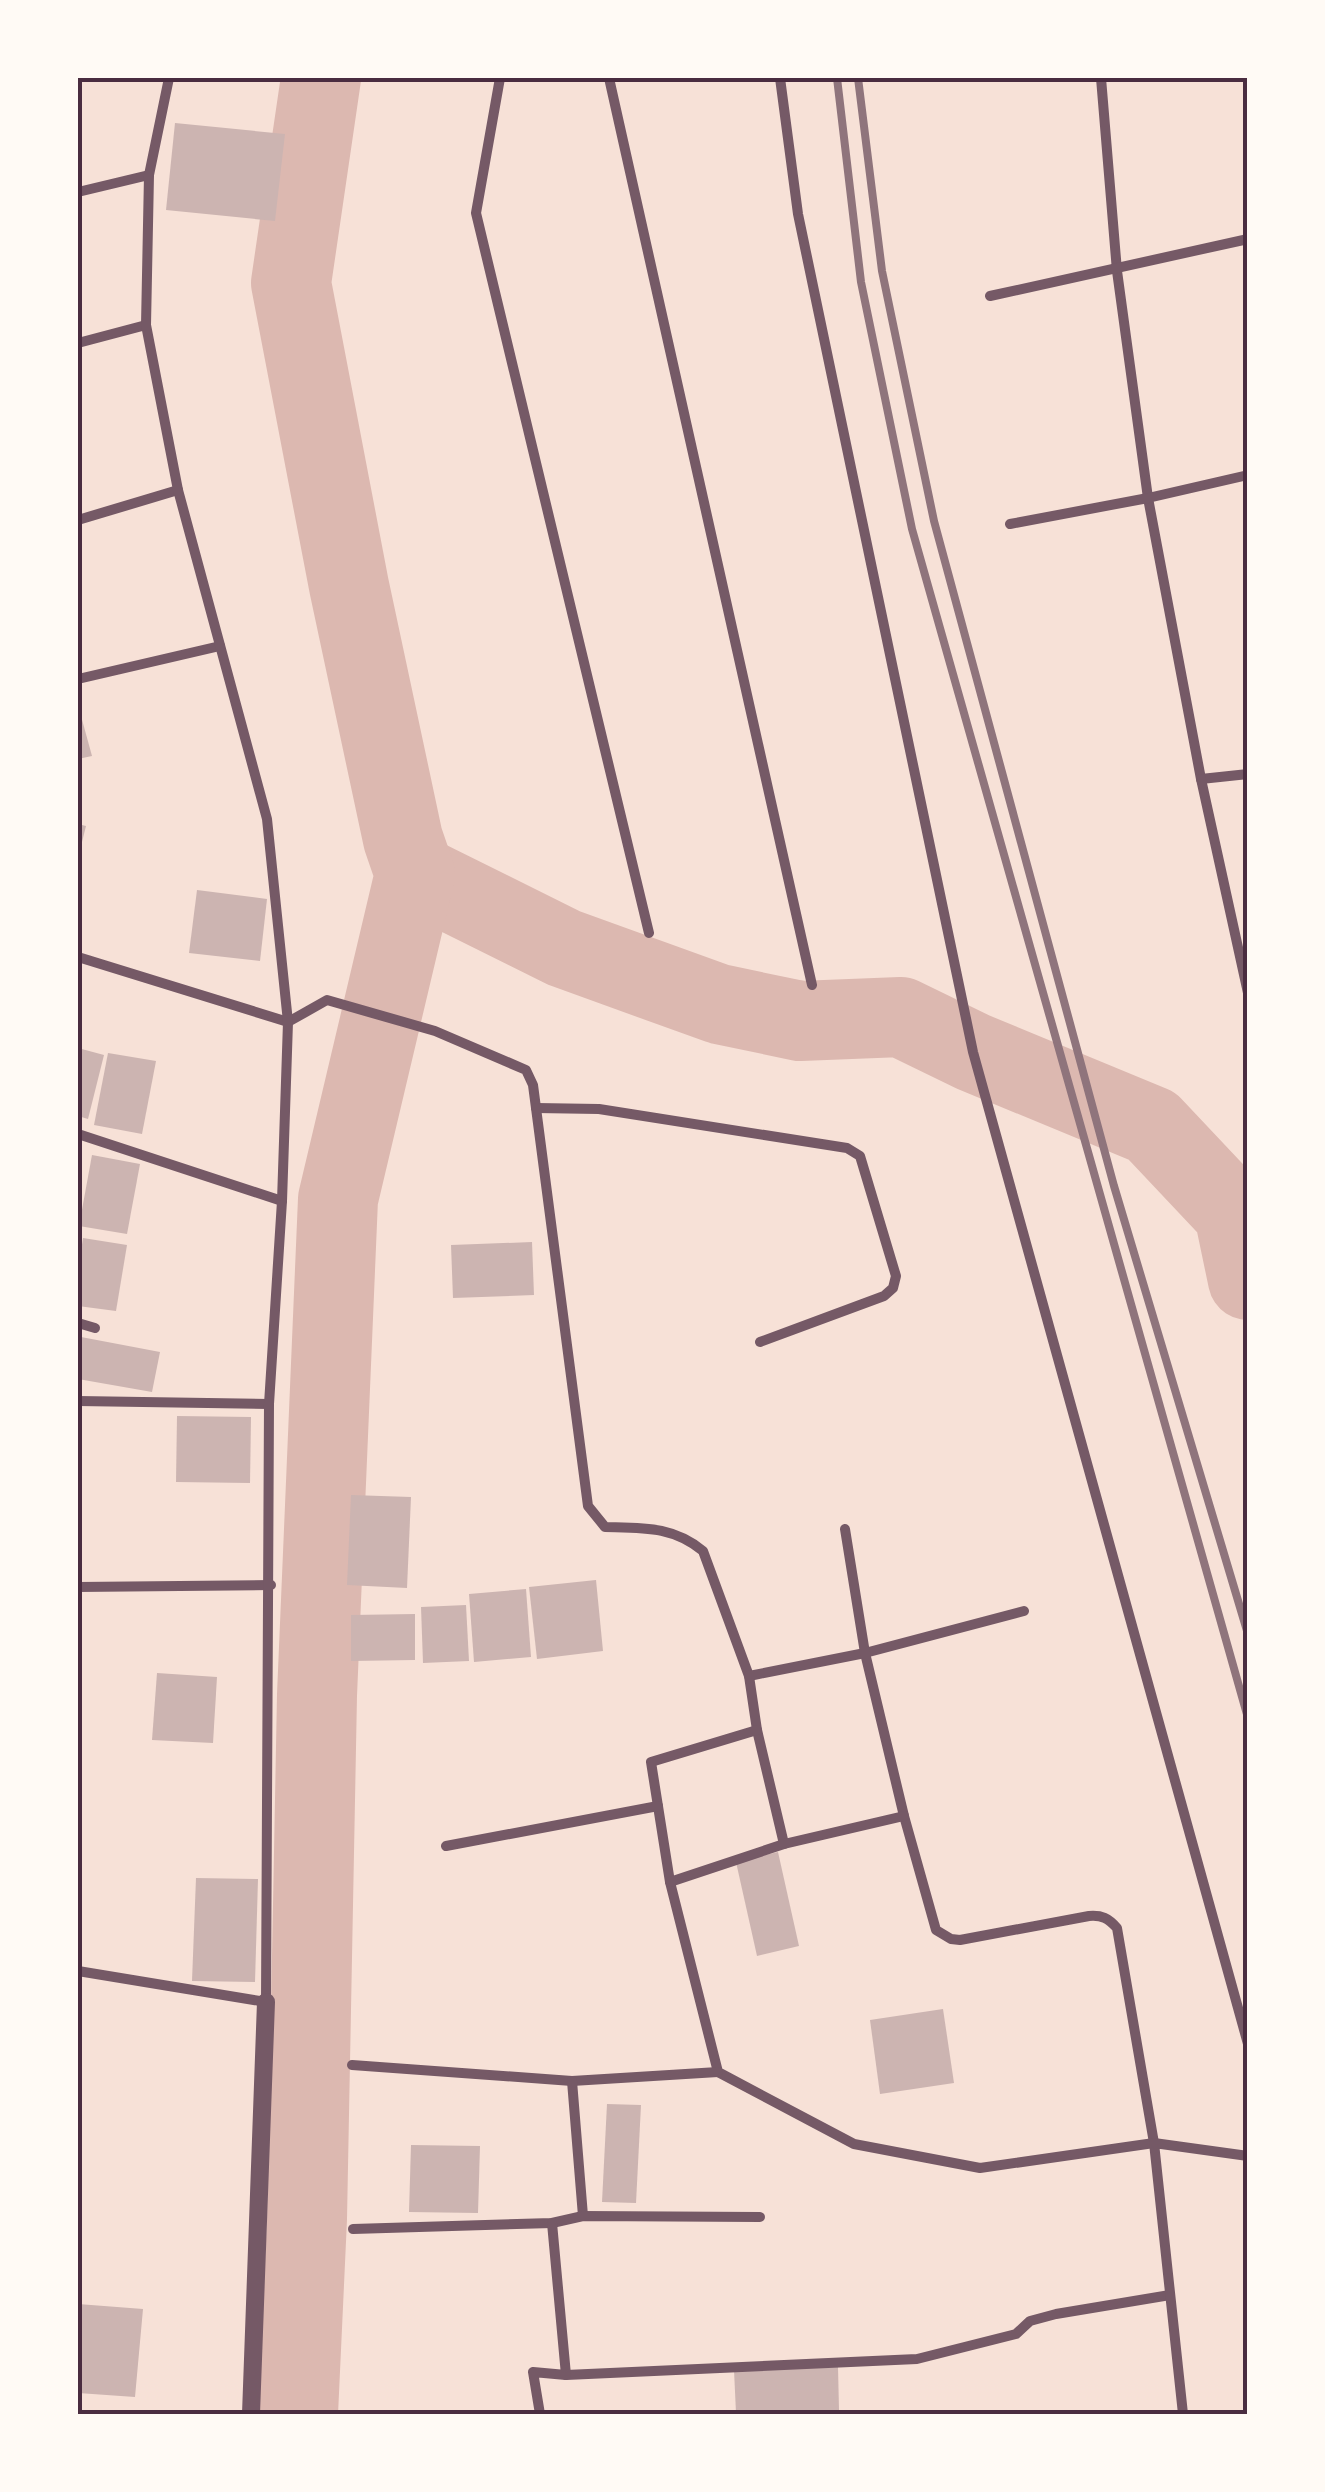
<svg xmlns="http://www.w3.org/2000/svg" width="1325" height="2492" font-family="'IBM Plex Serif',serif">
  <rect width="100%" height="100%" fill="#f7e1d7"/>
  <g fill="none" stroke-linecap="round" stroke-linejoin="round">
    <g stroke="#dcb8b0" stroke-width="80">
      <polyline points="415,874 564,948 719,1004 800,1021 901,1017 973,1052 1152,1126 1234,1213 1248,1280"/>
      <polyline points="298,2414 307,2219 317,1695 338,1199 415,874 403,839 349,586 291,283 321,78"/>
    </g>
  </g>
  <g fill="#ccb4b1">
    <polygon points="175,123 285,134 275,221 166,210"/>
    <polygon points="78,705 92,756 78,759"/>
    <polygon points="78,824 86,826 79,854 78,854"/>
    <polygon points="197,890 267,899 260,961 189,953"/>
    <polygon points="78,1048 104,1055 88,1119 78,1116"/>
    <polygon points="108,1053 156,1061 142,1134 94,1125"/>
    <polygon points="92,1155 140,1164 127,1234 79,1226"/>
    <polygon points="83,1238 127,1245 116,1311 78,1306 78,1270"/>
    <polygon points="532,1242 534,1295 453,1298 451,1245"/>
    <polygon points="81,1337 160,1352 152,1392 78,1379"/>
    <polygon points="177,1416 251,1417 250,1483 176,1482"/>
    <polygon points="351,1495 411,1497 407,1588 347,1585"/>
    <polygon points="596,1580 603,1651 537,1659 529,1587"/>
    <polygon points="526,1589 531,1657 474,1662 469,1594"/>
    <polygon points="466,1605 469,1661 423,1663 421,1607"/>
    <polygon points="415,1614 415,1660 351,1661 351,1615"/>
    <polygon points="157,1673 217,1677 213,1743 152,1740"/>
    <polygon points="778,1852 799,1946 757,1956 736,1862"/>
    <polygon points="196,1878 258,1879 255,1982 192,1981"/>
    <polygon points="943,2009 954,2083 880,2094 870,2020"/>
    <polygon points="607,2104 641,2105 636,2203 602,2202"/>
    <polygon points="411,2145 480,2146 478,2213 409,2212"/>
    <polygon points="78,2304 143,2309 135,2397 78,2393"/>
    <polygon points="838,2367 839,2410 736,2413 734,2370"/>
  </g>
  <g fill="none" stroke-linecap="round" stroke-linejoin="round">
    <g stroke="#755966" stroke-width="10">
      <polyline points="500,78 476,213 649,933"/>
      <polyline points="609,78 812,985"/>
      <polyline points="780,78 798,214 973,1052 1248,2044"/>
      <polyline points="1101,78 1117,271 1148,498 1201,779 1248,774"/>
      <polyline points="78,192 149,175"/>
      <polyline points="990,296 1248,239"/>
      <polyline points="78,343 146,325"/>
      <polyline points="78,520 178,490"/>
      <polyline points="1010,524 1148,498 1248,475"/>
      <polyline points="78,679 220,646"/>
      <polyline points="1201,779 1248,993"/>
      <path d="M78 957 288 1022 327 1000 435 1031 526 1070 533 1085 588 1506 605 1527C643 1528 673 1526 703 1551L749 1676 757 1730 784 1844"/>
      <polyline points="536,1108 599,1109 847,1148 860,1156 896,1276 893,1288 884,1296 760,1342"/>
      <polyline points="78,1134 282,1201"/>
      <polyline points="78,1323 95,1328"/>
      <polyline points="78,1401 269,1404"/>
      <polyline points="78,1587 271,1585"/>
      <polyline points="749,1676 865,1653 1024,1611"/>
      <path d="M757 1730 651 1762 670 1882 718 2072 854 2144 980 2168 1154 2143 1117 1928C1108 1918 1102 1915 1089 1916L960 1940 951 1939 936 1930 904 1816 865 1653 845 1529"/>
      <polyline points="446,1846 658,1806"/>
      <polyline points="670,1882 784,1844 904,1816"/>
      <polyline points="78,1971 266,2002 269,1404 282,1201 288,1022 267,819 178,490 146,325 149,175 169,78"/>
      <polyline points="352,2065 572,2081 718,2072"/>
      <polyline points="572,2081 583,2216"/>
      <polyline points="353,2229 552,2223 583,2216 760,2217"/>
      <polyline points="566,2375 917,2359 1016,2334 1030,2321 1056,2314 1170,2295"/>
      <polyline points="540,2414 533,2372 566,2375 552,2223"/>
      <polyline points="1183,2414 1154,2143 1248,2156"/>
    </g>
    <polyline stroke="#755966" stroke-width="18" points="251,2414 266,2002"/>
    <g stroke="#8f747c" stroke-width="8">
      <polyline points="837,78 861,282 912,529 1248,1718"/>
      <polyline points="858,78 882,271 934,521 1114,1186 1248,1634"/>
    </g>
  </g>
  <rect width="1325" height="2492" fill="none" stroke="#fffaf5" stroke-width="160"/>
  <rect x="80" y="80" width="1165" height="2332" fill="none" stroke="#4a2c40" stroke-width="4"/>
</svg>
